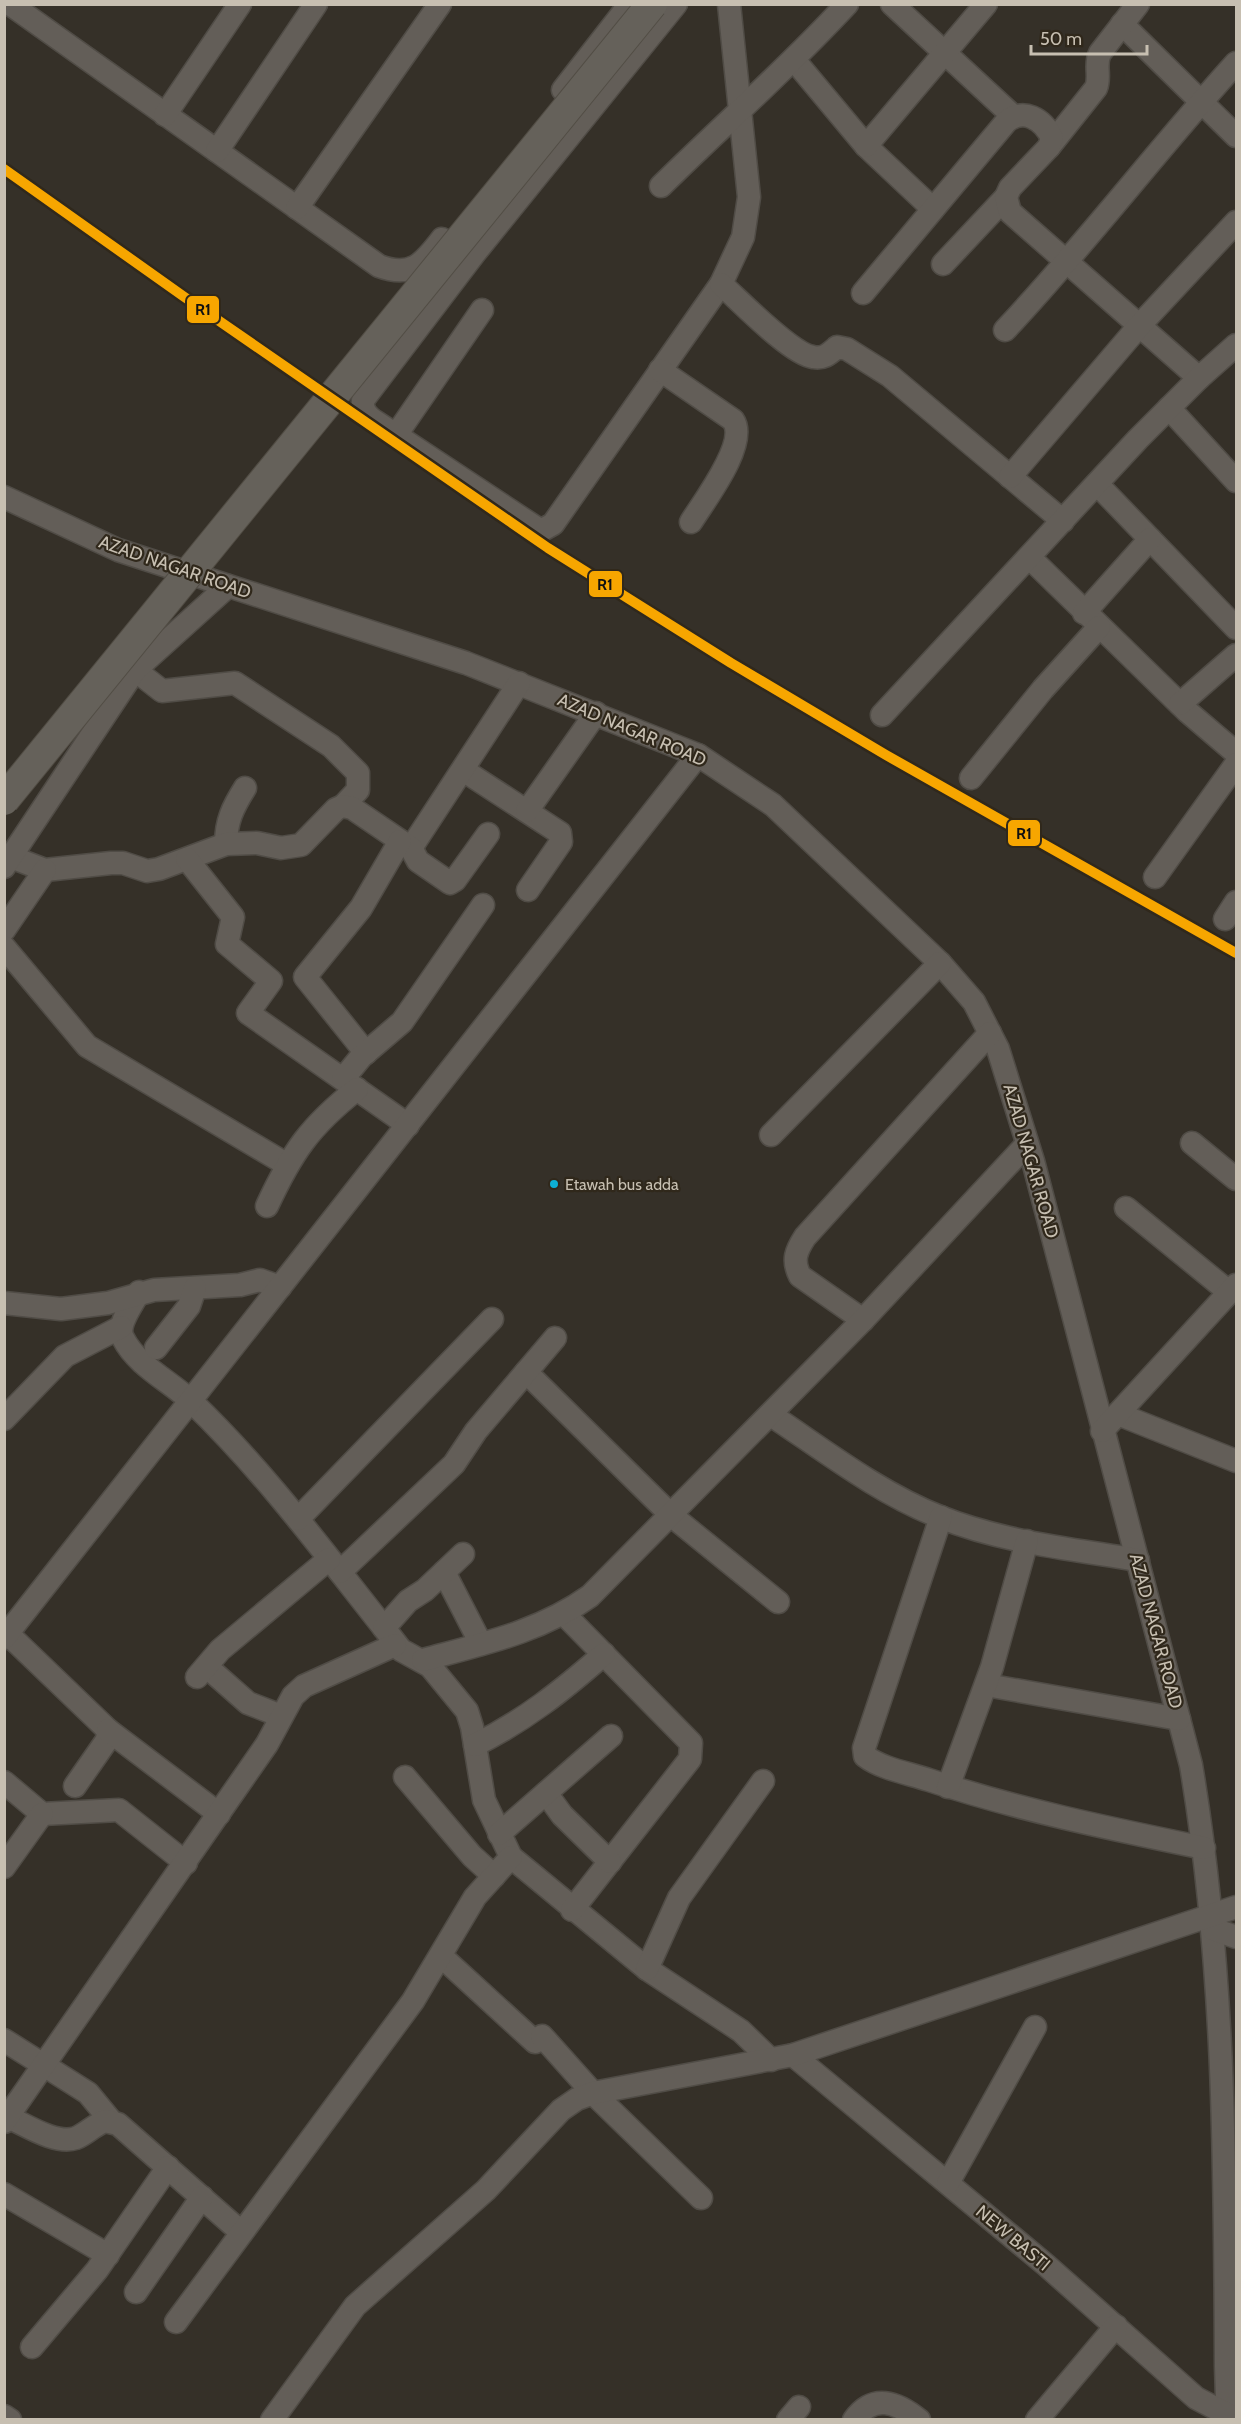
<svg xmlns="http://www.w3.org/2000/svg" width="1241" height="2424" font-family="Cabin,sans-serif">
  <rect width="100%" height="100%" fill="#353028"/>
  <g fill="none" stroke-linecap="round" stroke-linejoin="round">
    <g stroke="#504c46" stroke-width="25">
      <g id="minor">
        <path d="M10 4 379 266C411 278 423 264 442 239"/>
        <path d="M676 4 474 254 363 400C362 411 367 416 376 422L538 529H544L553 524 721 284 743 237 749 197 729 4"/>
        <polyline points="892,4 1013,116"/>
        <polyline points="1122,24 1236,136"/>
        <polyline points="795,61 866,146 933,209"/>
        <polyline points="563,90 630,4"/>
        <polyline points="165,115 240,4"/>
        <polyline points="866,146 986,4"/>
        <path d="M1049 147 1096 88C1101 76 1094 65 1100 53L1138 4"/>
        <polyline points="217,151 316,4"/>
        <path d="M661 186C723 125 788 68 847 4"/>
        <polyline points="297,208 440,4"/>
        <polyline points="943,264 1006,197"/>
        <path d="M721 284C740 301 791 354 813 357 824 359 829 354 837 347L847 349 890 376 1063 521"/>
        <path d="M863 293 1006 122C1023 107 1043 119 1052 138L1049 147 1010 188 1006 197 1010 212 1199 378"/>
        <path d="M1005 330C1086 244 1157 150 1236 63"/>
        <path d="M660 370 733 420C749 443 704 501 691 522"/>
        <polyline points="1169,408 1236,481"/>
        <polyline points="396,435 482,310"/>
        <polyline points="1010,477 1139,326 1236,222"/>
        <polyline points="1097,484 1236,628"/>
        <path d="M4 497 118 550 466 663 698 755 773 805 940 963 974 1002 998 1049 1033 1161 1191 1765C1225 1966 1225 2163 1226 2366L1227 2398 1234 2420"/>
        <polyline points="1029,557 1188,712 1236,753"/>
        <polyline points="1084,613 1150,539"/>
        <polyline points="135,670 162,691 235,683 331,746 358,773 358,790 343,806"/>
        <polyline points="1180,704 1236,655"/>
        <polyline points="882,715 1138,439 1199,378 1236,345"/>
        <polyline points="463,770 560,833 561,842 528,890"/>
        <polyline points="971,778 1043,689 1099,627"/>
        <polyline points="527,811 596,713"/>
        <path d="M226 844C226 821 233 807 245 788"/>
        <polyline points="411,848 519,683"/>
        <polyline points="11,857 45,870 111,863 123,863 147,871 159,869 226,844 257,843 281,848 301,845 336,809 343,806 352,808 411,848 418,861 450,883 455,880 488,834"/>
        <polyline points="187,859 233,917 227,944 271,981 248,1013 408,1125"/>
        <polyline points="4,867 135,670 228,586"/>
        <polyline points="1155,877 1236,764"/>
        <polyline points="1225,919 1236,902"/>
        <polyline points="4,930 45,870"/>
        <polyline points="4,947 87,1046 286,1164"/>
        <polyline points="366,1053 305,977 361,908 400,841"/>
        <polyline points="343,1079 361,1057 402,1022 483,905"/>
        <polyline points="771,1135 940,963"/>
        <polyline points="1192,1143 1236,1179"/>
        <path d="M267 1206C292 1152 310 1126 357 1089"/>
        <polyline points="1126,1208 1229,1292"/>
        <path d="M139 1292C133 1304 116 1325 123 1338 137 1366 170 1381 192 1402 264 1471 323 1551 384 1628L401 1650 430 1666 467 1711 472 1727 484 1800 511 1857 647 1969 741 2031 771 2060"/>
        <polyline points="4,1303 61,1309 108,1303 154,1290 240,1285 260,1280 280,1287"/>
        <path d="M863 1320 800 1276C792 1260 796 1251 805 1237L990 1033"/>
        <polyline points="156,1348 189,1306 195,1288"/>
        <polyline points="526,1372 672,1516 778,1602"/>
        <polyline points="1118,1414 1236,1461"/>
        <path d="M771 1415C825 1451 879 1493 940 1517 1002 1542 1072 1549 1138 1560"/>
        <polyline points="4,1419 65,1356 121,1327"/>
        <polyline points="1102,1431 1236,1285"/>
        <path d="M941 1517 864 1748 865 1756C882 1769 908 1773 929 1780 1019 1810 1112 1829 1204 1848"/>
        <polyline points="298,1519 492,1319"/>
        <polyline points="340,1572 454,1464 476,1431 555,1338"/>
        <polyline points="444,1572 481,1644"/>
        <polyline points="565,1615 691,1743 690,1759 572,1910"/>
        <polyline points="384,1628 408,1601 425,1590 463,1554"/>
        <polyline points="8,1634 108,1730 107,1740 75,1786"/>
        <polyline points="4,1638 698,755"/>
        <path d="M423 1660C482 1644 540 1632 590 1596L863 1320 1027 1144"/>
        <polyline points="215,1674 248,1703 281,1716"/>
        <polyline points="197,1677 220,1650 329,1559"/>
        <polyline points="986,1685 1179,1719"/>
        <polyline points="108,1730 219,1814"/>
        <path d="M475 1745C524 1721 563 1690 604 1654"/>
        <polyline points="405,1777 472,1856 494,1876"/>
        <polyline points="4,1782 42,1814 119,1810 186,1863"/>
        <polyline points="948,1787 992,1667 1027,1541"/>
        <polyline points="546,1793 562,1815 610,1862"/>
        <polyline points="499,1834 611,1736"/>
        <polyline points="4,1867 42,1814"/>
        <polyline points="1213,1929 1236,1937"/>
        <polyline points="441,1956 535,2042"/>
        <polyline points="647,1969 679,1898 763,1781"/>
        <polyline points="542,2036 593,2093 701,2198"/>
        <polyline points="4,2040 88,2093 111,2121"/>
        <polyline points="793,2055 1046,2265 1196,2398 1234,2418"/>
        <path d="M8 2117C26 2125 56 2145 76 2138 86 2134 94 2125 105 2121L118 2124 241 2232"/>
        <polyline points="4,2122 267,1744 293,1696 304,1686 395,1645"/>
        <polyline points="948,2183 1035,2027"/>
        <polyline points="4,2194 108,2255"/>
        <polyline points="136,2292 202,2197"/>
        <polyline points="176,2322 413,2001 475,1897 511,1857"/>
        <polyline points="32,2347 97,2270 168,2167"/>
        <polyline points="4,2416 10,2420"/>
        <polyline points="272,2420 355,2306 486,2190 561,2110 577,2099 593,2093 793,2055 1236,1907"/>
        <polyline points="788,2420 799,2407"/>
        <path d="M854 2420C873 2393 897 2402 919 2420"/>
        <polyline points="1037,2420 1116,2326"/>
      </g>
    </g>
    <use href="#minor" stroke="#635e58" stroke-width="22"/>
    <g stroke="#524d45" stroke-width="32" stroke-linecap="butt">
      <polyline id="major-bridge" points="4,800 652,4"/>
    </g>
    <use href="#major-bridge" stroke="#65615a" stroke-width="30"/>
    <g stroke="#30281b" stroke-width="15">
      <polyline id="rail-1" points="4,169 183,296 548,548 731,663 886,755 1236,953"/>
    </g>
    <use href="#rail-1" stroke="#f7a600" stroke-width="10"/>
  </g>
  <circle fill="#0dafd3" stroke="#30281b" stroke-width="2" cx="554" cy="1184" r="5"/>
  <g text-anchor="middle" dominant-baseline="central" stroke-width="4.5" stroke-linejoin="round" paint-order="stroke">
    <g font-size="16" fill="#c7bfb1" stroke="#30281b" text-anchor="start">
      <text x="565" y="1184">Etawah bus adda</text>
    </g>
    <g font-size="18" fill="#c7bfb1" stroke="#30281b">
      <text transform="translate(175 567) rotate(19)">AZAD NAGAR ROAD</text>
      <text transform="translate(632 730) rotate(23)">AZAD NAGAR ROAD</text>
      <text transform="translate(1031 1161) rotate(74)">AZAD NAGAR ROAD</text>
      <text transform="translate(1156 1631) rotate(75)">AZAD NAGAR ROAD</text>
      <text transform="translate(1013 2238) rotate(40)">NEW BASTI</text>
    </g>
  </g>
  <g stroke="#30281b" stroke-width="2">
    <rect x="186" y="295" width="34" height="29" rx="6" fill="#f7a600"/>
    <rect x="588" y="570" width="35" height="28" rx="6" fill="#f7a600"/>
    <rect x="1007" y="819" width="34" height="28" rx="6" fill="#f7a600"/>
  </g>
  <g font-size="16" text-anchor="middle" font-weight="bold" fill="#111">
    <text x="203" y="315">R1</text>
    <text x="605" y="590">R1</text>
    <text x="1024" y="839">R1</text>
  </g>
  <rect width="1241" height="2424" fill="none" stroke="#c7bfb1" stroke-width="12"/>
  <path d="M1031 45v9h116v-9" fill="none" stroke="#c7bfb1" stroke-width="3"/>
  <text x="1040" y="45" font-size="18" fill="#c7bfb1" stroke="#30281b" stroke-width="4.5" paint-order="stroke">50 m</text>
</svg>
